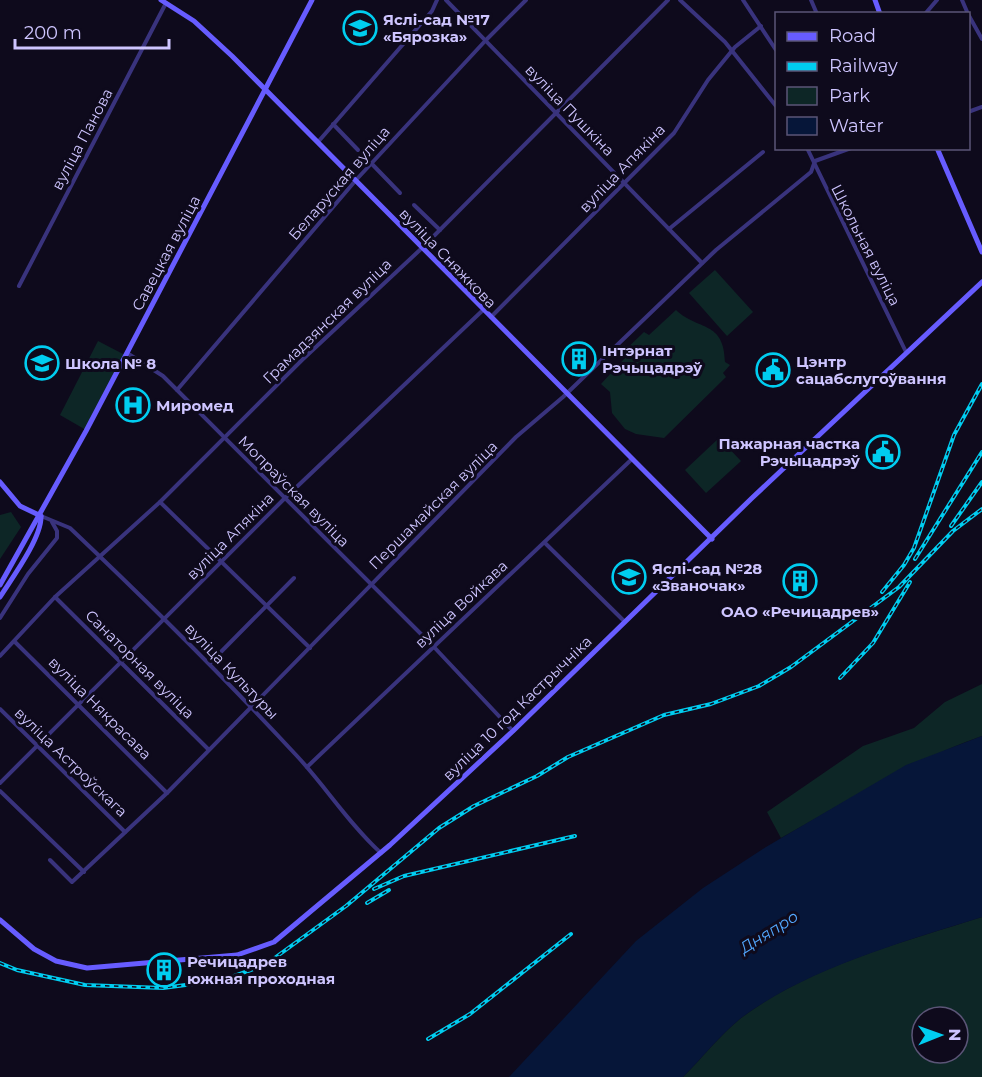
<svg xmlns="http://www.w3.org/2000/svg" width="982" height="1077" font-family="Montserrat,sans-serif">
  <rect width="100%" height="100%" fill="#0e0a1c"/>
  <g fill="#0d2626" fill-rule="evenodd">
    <polygon points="715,270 753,312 727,336 689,293"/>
    <path d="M676 310C698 331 724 320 725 362L730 365 723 373 726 377 664 438 636 434 625 429 612 413 610 392 601 384 625 358 621 354 644 332 649 335Z"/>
    <polygon points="98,341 125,355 86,430 60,415"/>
    <polygon points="719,438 741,461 706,493 685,470"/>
    <polygon points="11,512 21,527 0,559 0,515"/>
    <path d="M982 684V736C911 761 847 801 781 838L767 812 863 746 914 728 945 702Z"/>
    <path d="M982 917V1077H683C702 1058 720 1035 741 1018 810 966 901 943 982 917ZM922 1017H958V1053H922Z"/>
  </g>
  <path fill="#061639" d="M982 736V917C903 942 808 968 741 1018 720 1035 702 1058 683 1077H509L636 941 703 888 766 847 906 765Z"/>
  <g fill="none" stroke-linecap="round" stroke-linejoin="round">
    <g stroke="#39337d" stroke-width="4">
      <polyline points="446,0 702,263"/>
      <polyline points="680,0 725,42 776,106"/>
      <polyline points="743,0 776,50"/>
      <polyline points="811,0 817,14"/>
      <polyline points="962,0 968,14"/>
      <polyline points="925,14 937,0"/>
      <polyline points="968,14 982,39"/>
      <polyline points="968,112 982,107"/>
      <polyline points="333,124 358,150"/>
      <polyline points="318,142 432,11 437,0"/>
      <polyline points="807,148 906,352"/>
      <polyline points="371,163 400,193"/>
      <polyline points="414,205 440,230"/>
      <polyline points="669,229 763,152"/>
      <polyline points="19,286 166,3"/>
      <polyline points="491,317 674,133 708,80 735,47 761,26"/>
      <polyline points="127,353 163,376 433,646 513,731"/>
      <polyline points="177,390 356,180 486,40 526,0"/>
      <polyline points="160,502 310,648"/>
      <path d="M41 516 70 528C148 602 224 677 297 756 326 787 349 824 381 853"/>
      <polyline points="545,543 624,621"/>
      <polyline points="55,597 208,749"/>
      <polyline points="0,618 28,574 57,538 57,531 52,522"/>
      <polyline points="15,642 167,793"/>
      <polyline points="0,656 55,597 160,502 302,360 422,248 668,0"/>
      <polyline points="210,663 294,578"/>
      <polyline points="0,709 125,832"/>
      <polyline points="307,767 632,459"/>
      <polyline points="0,783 284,499 482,311"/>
      <polyline points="0,791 84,872"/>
      <polyline points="50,860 72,882 167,793 516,437 563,397 716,250 811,172 815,161 851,148"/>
    </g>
    <g stroke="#675cff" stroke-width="5">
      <polyline points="161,0 194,21 232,56 712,539"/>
      <polyline points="875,0 880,14"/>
      <polyline points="937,148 982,252"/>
      <polyline points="0,482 20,506 41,516"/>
      <polyline points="0,585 86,431 312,0"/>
      <path d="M0 597C12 578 41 539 41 517"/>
      <polyline points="0,920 34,949 56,961 87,968 237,955 274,942 390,845 513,731 752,498 982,282"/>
    </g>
    <g stroke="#00cdf0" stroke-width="4">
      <g id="rail">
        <polyline points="951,526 982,482"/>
        <polyline points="915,559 982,452"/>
        <polyline points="882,592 904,565 914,548 954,435 982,384"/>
        <polyline points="840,678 873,643 910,582"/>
        <polyline points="374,889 404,876 575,836"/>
        <polyline points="367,903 389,890"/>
        <polyline points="0,963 17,970 85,985 163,988 223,980 265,965 346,906 439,828 474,806 537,776 568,757 664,715 711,704 759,686 791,667 899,587 953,531 982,509"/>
        <polyline points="428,1039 470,1014 571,934"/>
      </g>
    </g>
    <use href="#rail" stroke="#0e0a1c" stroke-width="1.5" stroke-dasharray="4.5" stroke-linecap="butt"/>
  </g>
  <defs>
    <g id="school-ring" transform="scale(1.725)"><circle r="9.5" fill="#0e0a1c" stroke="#00cdf0" stroke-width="1.5"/><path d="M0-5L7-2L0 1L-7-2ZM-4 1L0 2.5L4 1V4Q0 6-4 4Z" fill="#00cdf0"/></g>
    <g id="building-ring" transform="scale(1.725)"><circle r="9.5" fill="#0e0a1c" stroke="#00cdf0" stroke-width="1.5"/><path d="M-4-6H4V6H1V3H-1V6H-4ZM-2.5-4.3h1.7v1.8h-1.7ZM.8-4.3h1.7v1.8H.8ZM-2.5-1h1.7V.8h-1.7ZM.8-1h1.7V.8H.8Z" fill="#00cdf0"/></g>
    <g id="civic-ring" transform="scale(1.725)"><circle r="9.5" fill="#0e0a1c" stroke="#00cdf0" stroke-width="1.5"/><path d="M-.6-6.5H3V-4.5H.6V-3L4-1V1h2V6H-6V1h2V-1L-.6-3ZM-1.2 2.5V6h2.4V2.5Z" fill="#00cdf0"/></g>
    <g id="hospital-ring" transform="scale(1.725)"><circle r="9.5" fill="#0e0a1c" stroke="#00cdf0" stroke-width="1.5"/><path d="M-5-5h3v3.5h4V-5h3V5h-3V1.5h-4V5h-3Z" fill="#00cdf0"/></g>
  </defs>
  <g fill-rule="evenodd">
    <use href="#school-ring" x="360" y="28"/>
    <use href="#building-ring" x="579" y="359"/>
    <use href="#school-ring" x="42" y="363"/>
    <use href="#civic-ring" x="773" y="370"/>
    <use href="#hospital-ring" x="133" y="405"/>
    <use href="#civic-ring" x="883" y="452"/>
    <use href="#school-ring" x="629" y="577"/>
    <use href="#building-ring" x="800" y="581"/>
    <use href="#building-ring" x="164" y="970"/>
  </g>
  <g text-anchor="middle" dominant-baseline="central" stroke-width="6" stroke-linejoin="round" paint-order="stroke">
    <g font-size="15" font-weight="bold" fill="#cec5ff" stroke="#0e0a1c" text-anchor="start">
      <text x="383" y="19">Яслі-сад №17<tspan x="383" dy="17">«Бярозка»</tspan></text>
      <text x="602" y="350">Інтэрнат<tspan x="602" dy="17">Рэчыцадрэў</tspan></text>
      <text x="796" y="361">Цэнтр<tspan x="796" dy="17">сацабслугоўвання</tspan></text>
      <text x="65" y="363">Школа № 8</text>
      <text x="156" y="405">Миромед</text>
      <text x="860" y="443" text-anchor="end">Пажарная частка<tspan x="860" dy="17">Рэчыцадрэў</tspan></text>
      <text x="652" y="568">Яслі-сад №28<tspan x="652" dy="17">«Званочак»</tspan></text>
      <text x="800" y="611" text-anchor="middle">ОАО «Речицадрев»</text>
      <text x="187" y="961">Речицадрев<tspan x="187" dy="17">южная проходная</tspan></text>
    </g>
    <g font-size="15" fill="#cec5ff" stroke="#0e0a1c">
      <text transform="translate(570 110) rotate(46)">вуліца Пушкіна</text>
      <text transform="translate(82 139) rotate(-62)">вуліца Панова</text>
      <text transform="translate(622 168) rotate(-46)">вуліца Апякіна</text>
      <text transform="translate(339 183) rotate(-49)">Беларуская вуліца</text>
      <text transform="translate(866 245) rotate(63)">Школьная вуліца</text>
      <text transform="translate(166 253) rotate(-62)">Савецкая вуліца</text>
      <text transform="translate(448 258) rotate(46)">вуліца Сняжкова</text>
      <text transform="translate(327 321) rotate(-44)">Грамадзянская вуліца</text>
      <text transform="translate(294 491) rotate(45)">Мопраўская вуліца</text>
      <text transform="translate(433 505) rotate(-45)">Першамайская вуліца</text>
      <text transform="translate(230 536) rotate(-45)">вуліца Апякіна</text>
      <text transform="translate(461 604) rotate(-43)">вуліца Войкава</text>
      <text transform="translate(140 664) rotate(45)">Санаторная вуліца</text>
      <text transform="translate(232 671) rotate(46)">вуліца Культуры</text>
      <text transform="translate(100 708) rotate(45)">вуліца Някрасава</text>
      <text transform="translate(517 708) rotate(-44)">вуліца 10 год Кастрычніка</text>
      <text transform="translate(71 762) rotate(44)">вуліца Астроўскага</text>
    </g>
    <g font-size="16" font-style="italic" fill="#53a8ff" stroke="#0e0a1c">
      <text transform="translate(769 932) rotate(-32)">Дняпро</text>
    </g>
  </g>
  <rect x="775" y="12" width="195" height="138" fill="#0e0a1c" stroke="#5b5577" stroke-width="1.5"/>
  <rect x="787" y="32" width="30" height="9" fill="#675cff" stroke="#5b5577" stroke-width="1.5"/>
  <text x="829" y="42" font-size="18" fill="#cec5ff">Road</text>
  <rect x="787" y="62" width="30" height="9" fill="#00cdf0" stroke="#5b5577" stroke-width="1.5"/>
  <text x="829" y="72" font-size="18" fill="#cec5ff">Railway</text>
  <rect x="787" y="87" width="30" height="18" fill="#0d2626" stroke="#5b5577" stroke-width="1.5"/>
  <text x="829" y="102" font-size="18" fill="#cec5ff">Park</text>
  <rect x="787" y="117" width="30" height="18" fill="#061639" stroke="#5b5577" stroke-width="1.5"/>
  <text x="829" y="132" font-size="18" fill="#cec5ff">Water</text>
  <g transform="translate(940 1035) rotate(89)"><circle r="28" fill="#0e0a1c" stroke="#5b5577" stroke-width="1.5"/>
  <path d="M0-4.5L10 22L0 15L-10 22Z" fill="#00cdf0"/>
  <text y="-9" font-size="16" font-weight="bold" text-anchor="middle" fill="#cec5ff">N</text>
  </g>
  <path d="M15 39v9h154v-9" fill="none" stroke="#cec5ff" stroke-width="3"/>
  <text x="24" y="39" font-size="18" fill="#cec5ff" stroke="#0e0a1c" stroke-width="4.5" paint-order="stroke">200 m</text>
</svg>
